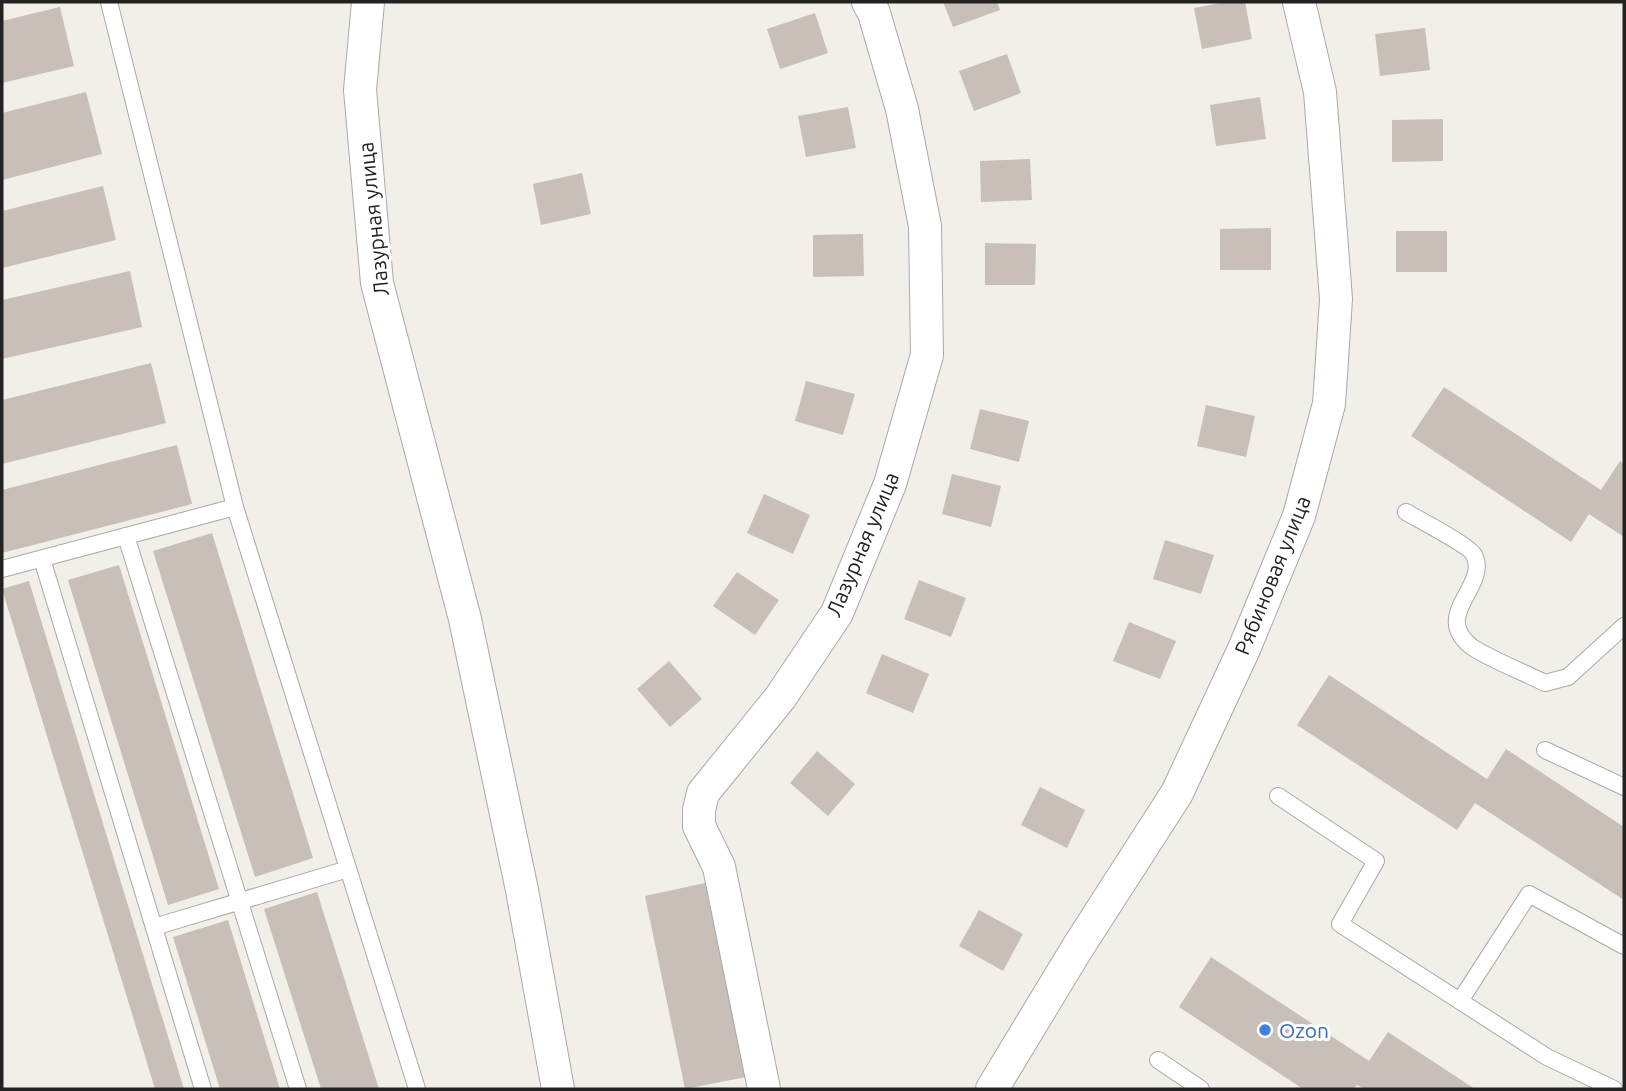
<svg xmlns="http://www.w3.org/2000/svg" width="1626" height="1091" font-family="Ubuntu,sans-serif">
  <rect width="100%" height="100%" fill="#f2efe9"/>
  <g fill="#c7bfb8">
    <polygon points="943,2 997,2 1000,10 953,27"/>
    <polygon points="1226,2 1245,2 1252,39 1202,49 1194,8"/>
    <polygon points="60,7 74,66 2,83 2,21"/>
    <polygon points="815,13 828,53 780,69 767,29"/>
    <polygon points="1425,28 1430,70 1380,76 1375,34"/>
    <polygon points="1007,54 1021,93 974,111 959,71"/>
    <polygon points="86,92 102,154 2,180 2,113"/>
    <polygon points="1260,97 1266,139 1216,146 1210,105"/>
    <polygon points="848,107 856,148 806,157 798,116"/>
    <polygon points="1443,119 1443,161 1392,162 1392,120"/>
    <polygon points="1030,159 1032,200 981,202 980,161"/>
    <polygon points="582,173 591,214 541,225 533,184"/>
    <polygon points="103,186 116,240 2,268 2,211"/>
    <polygon points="1271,228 1271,270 1220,270 1220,229"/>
    <rect x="1396" y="231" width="51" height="41"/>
    <polygon points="863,234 864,276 813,277 813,235"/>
    <polygon points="985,243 1036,244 1035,285 985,285"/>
    <polygon points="130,271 142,327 2,359 2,300"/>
    <polygon points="151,363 166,423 2,464 2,400"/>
    <polygon points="806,381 855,394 843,435 795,421"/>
    <polygon points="1444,387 1601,490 1620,461 1624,464 1624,537 1589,514 1571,542 1411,436"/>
    <polygon points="1206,405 1255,416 1246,457 1197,446"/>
    <polygon points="980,409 1029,421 1019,462 970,449"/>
    <polygon points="177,445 192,504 2,553 2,490"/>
    <polygon points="952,474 1001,486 991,527 942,514"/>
    <polygon points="764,494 810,515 793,554 747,533"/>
    <polygon points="212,533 313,858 255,877 153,551"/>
    <polygon points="1165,540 1214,555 1201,594 1153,579"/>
    <polygon points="119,565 219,889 168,905 68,580"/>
    <polygon points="737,572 779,600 755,635 713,606"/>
    <polygon points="919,580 966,598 951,637 904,619"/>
    <polygon points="29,581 184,1089 155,1089 2,589"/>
    <polygon points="1129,622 1176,641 1160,679 1113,661"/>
    <polygon points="882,654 929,674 913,713 866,693"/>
    <polygon points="669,661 702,699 670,727 637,689"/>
    <polygon points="1329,675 1487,779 1506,749 1624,827 1624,900 1475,803 1457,830 1297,725"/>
    <polygon points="817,751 855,784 828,816 790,783"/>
    <polygon points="1040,787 1085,810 1067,848 1021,825"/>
    <polygon points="705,883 746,1077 685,1089 645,896"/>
    <polygon points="317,892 379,1089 321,1089 264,909"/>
    <polygon points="979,910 1023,934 1003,971 959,946"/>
    <polygon points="228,920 280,1089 220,1089 173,937"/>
    <polygon points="1211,957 1369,1061 1388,1032 1475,1089 1364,1089 1357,1085 1354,1089 1303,1089 1179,1007"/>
  </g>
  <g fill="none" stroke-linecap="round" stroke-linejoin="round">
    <g stroke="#a9a9a9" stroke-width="18">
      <g id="service">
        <polyline points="109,2 235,507 417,1089"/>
        <path d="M1406 512C1418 519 1470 546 1474 555 1490 586 1430 615 1472 647 1490 659 1525 673 1545 683L1568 677 1624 626"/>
        <polyline points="126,536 298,1089"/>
        <polyline points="42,559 203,1089"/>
        <polyline points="2,569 235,507"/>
        <polyline points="1545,750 1624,787"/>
        <polyline points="1278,796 1376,861 1340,924 1547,1057 1614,1089"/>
        <polyline points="154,927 348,869"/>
        <polyline points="1460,1001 1529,894 1624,946"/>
        <polyline points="1158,1060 1201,1089"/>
      </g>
    </g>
    <g stroke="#a9a9a9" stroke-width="34">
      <g id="minor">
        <polyline points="368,2 360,90 377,283 465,619 522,890 558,1089"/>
        <polyline points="764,1089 719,867 699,826 699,810 703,793 780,698 837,613 890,484 927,355 925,226 902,109 874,13 868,2"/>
        <polyline points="992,1089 1078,947 1177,793 1244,649 1299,516 1329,404 1336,299 1320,92 1299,2"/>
      </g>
    </g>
    <use href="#service" stroke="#fff" stroke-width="16"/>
    <use href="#minor" stroke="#fff" stroke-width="32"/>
  </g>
  <circle fill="#3f7fe0" stroke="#fff" stroke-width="2.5" cx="1265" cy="1030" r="7"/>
  <g text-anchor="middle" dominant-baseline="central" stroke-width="6" stroke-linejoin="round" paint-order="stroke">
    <g font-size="21" fill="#222" stroke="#fff">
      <text transform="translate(373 219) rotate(-96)">Лазурная улица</text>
      <text transform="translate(862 544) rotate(-67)">Лазурная улица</text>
      <text transform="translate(1272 575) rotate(-68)">Рябиновая улица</text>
    </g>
    <g font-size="21" fill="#366cbe" stroke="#fff" text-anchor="start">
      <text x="1279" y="1030">Ozon</text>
    </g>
  </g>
  <rect width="1626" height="1091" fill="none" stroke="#222222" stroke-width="7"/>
</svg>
